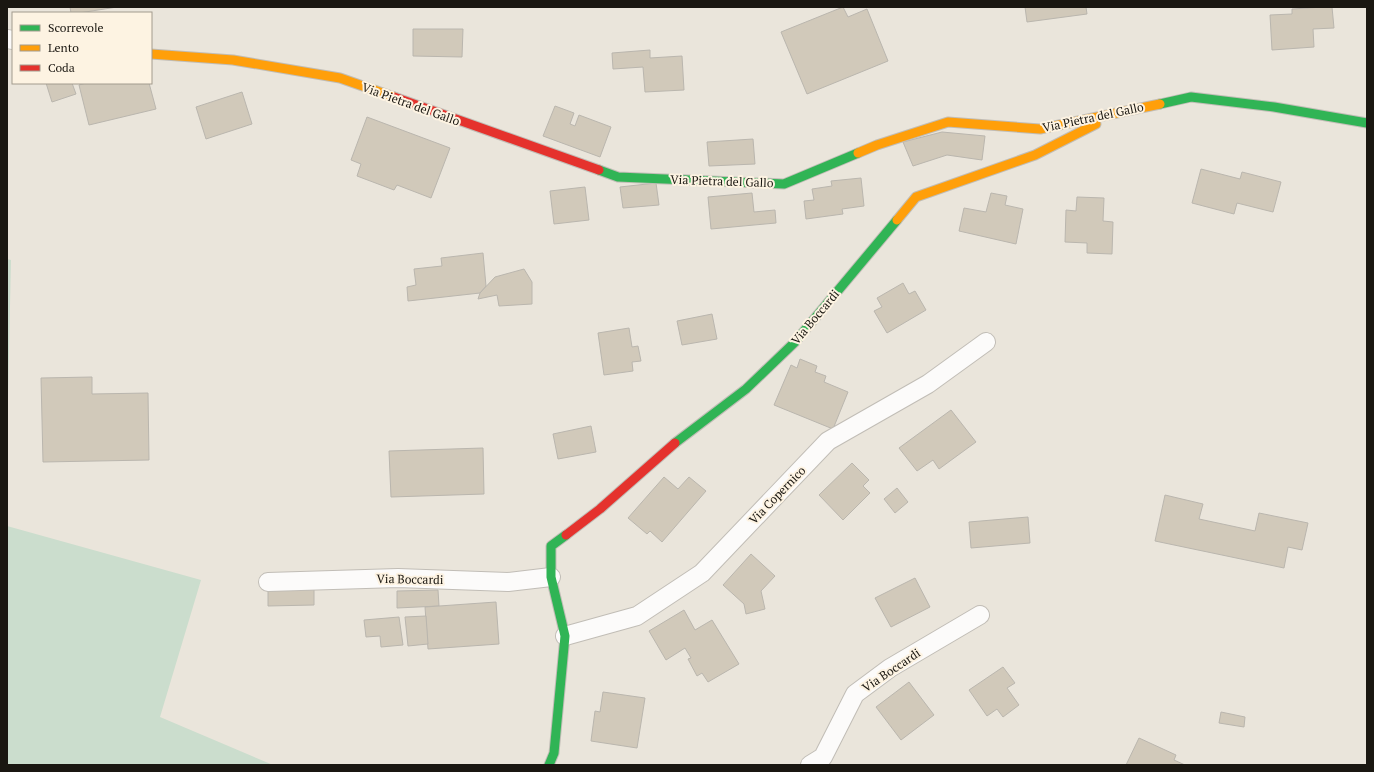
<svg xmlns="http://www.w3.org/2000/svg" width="1374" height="772" font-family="'PT Serif',serif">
  <rect width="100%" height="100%" fill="#eae5db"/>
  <g fill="#cbddcd">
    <polygon points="7,259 11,260 7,444"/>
    <polygon points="7,526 201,580 160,717 273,765 7,765"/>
  </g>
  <g fill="#d1c9ba" stroke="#bab6ae">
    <polygon points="70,7 117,7 79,13 71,13"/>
    <polygon points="843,7 848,17 867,9 888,61 807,94 781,32"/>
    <polygon points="1025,7 1086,7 1087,14 1027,22"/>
    <polygon points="1323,7 1332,7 1334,28 1313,29 1314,47 1272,50 1270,15 1292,14 1292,9"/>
    <polygon points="413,29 463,29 462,57 413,56"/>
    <polygon points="650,50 650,58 682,56 684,90 645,92 643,67 613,69 612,53"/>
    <polygon points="46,83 72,83 76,94 52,102"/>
    <polygon points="86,83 149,83 156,109 89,125 79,85"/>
    <polygon points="242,92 252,124 206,139 196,107"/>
    <polygon points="555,106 574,113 570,124 575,126 579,115 611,127 600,157 543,136"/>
    <polygon points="367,117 450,148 431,198 397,185 394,190 357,176 361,164 351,160"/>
    <polygon points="942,132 985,136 982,160 947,155 913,166 903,142"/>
    <polygon points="753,139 755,164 709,166 707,142"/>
    <polygon points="1201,169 1240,179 1242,172 1281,182 1273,212 1237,203 1234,214 1192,203"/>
    <polygon points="861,178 864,206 842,209 843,214 806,219 804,201 814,200 812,189 832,186 831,181"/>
    <polygon points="656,183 659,205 623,208 620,187"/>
    <polygon points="585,187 589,220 554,224 550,191"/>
    <polygon points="752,193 754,212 775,210 776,223 711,229 708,197"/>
    <polygon points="991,193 1007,196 1005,205 1023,209 1016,244 959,231 964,208 986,212"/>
    <polygon points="1077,197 1104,198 1103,221 1113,222 1112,254 1087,253 1087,243 1065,242 1066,210 1076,211"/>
    <polygon points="483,253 486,286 480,293 408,301 407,287 416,285 414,269 442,266 441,258"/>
    <polygon points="524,269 532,282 532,304 499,306 497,295 478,299 480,293 495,277"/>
    <polygon points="903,283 909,294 915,291 926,310 887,333 874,311 882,307 877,298"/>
    <polygon points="712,314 717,339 682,345 677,321"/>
    <polygon points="629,328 632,347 638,346 641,361 632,362 633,371 604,375 598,333"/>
    <polygon points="800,359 817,366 815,372 826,376 824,382 848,392 833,429 774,405 791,365 797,368"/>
    <polygon points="92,377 92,394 148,393 149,460 43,462 41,378"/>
    <polygon points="951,410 976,442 939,469 933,460 917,471 899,448"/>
    <polygon points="591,426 596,452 558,459 553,434"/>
    <polygon points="483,448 484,494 391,497 389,451"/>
    <polygon points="852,463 869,480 863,486 870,493 843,520 819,495"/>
    <polygon points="664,477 678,489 689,477 706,491 662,542 650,531 647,534 628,518"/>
    <polygon points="897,488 908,502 895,513 884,499"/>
    <polygon points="1165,495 1203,504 1199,519 1255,531 1259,513 1308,523 1302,550 1288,547 1284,568 1155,541"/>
    <polygon points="1028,517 1030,543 971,548 969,522"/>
    <polygon points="751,554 775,576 761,591 765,609 746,614 744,604 723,585"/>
    <polygon points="915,578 930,607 891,627 875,598"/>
    <polygon points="314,587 314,605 268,606 268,588"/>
    <polygon points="438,590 439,606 397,608 397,591"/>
    <polygon points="496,602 499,644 428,649 425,607"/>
    <polygon points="684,610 695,630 712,620 739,664 708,682 702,673 697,676 688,659 691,658 685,648 666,660 649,631"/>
    <polygon points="426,616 428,644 408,646 405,617"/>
    <polygon points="399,617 403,645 381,647 380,636 366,637 364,620"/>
    <polygon points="1003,667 1015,683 1007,688 1019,705 1003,717 997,709 987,716 969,690"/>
    <polygon points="909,682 934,715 901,740 876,707"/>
    <polygon points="603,692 645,698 637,748 591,741 595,711 600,712"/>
    <polygon points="1221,712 1245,717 1244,727 1219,723"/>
    <polygon points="1139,738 1176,755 1174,760 1185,765 1126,765"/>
  </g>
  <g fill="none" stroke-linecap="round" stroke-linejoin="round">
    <g stroke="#c1bdb6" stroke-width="20">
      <g id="street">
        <polyline points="7,39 13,40"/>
        <polyline points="268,582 398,578 508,582 551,577"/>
        <polyline points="565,636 637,616 702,573 828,441 928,384 986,342"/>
        <polyline points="810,765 823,757 855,694 890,668 980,615"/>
      </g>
    </g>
    <g stroke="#c1bdb6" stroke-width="11">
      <g id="fast">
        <polyline points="1160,104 1191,97 1274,107 1367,123"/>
        <polyline points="599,170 618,177 784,184 858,153"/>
        <polyline points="675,443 746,389 795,342 897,220"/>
        <polyline points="549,765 554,753 565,636 551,577 551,546 566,535"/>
      </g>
    </g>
    <g stroke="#c1bdb6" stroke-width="11">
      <g id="slow">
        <polyline points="151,54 233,60 340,78 394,97"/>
        <polyline points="858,153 877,145 948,122 1040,129 1160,104"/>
        <polyline points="897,220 916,197 1035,155 1096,124"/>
      </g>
    </g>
    <g stroke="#c1bdb6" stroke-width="11">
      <g id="jam">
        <polyline points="394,97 599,170"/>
        <polyline points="566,535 600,509 675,443"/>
      </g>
    </g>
    <use href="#street" stroke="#fcfbfa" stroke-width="18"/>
    <use href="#fast" stroke="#30b455" stroke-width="9"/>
    <use href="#slow" stroke="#ff9f0a" stroke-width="9"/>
    <use href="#jam" stroke="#e5322d" stroke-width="9"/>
  </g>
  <g text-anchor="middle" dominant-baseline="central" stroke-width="4" stroke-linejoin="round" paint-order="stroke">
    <g font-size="12" fill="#1a1711" stroke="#fdf3e2">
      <text transform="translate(411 104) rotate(20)">Via Pietra del Gallo</text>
      <text transform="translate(1093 117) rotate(-12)">Via Pietra del Gallo</text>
      <text transform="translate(722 181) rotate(2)">Via Pietra del Gallo</text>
      <text transform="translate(815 317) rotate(-50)">Via Boccardi</text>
      <text transform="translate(777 495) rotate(-46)">Via Copernico</text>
      <text transform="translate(410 579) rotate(1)">Via Boccardi</text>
      <text transform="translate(891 670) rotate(-34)">Via Boccardi</text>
    </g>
  </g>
  <rect width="1374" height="772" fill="none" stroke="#1a1711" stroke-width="16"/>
  <rect x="12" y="12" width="140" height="72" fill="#fdf3e2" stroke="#a29b8e"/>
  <rect x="20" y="25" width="20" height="6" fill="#30b455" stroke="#a29b8e"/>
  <text x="48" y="32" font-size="12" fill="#1a1711">Scorrevole</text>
  <rect x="20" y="45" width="20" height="6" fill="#ff9f0a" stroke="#a29b8e"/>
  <text x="48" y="52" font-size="12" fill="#1a1711">Lento</text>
  <rect x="20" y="65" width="20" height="6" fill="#e5322d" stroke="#a29b8e"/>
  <text x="48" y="72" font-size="12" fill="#1a1711">Coda</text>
</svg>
